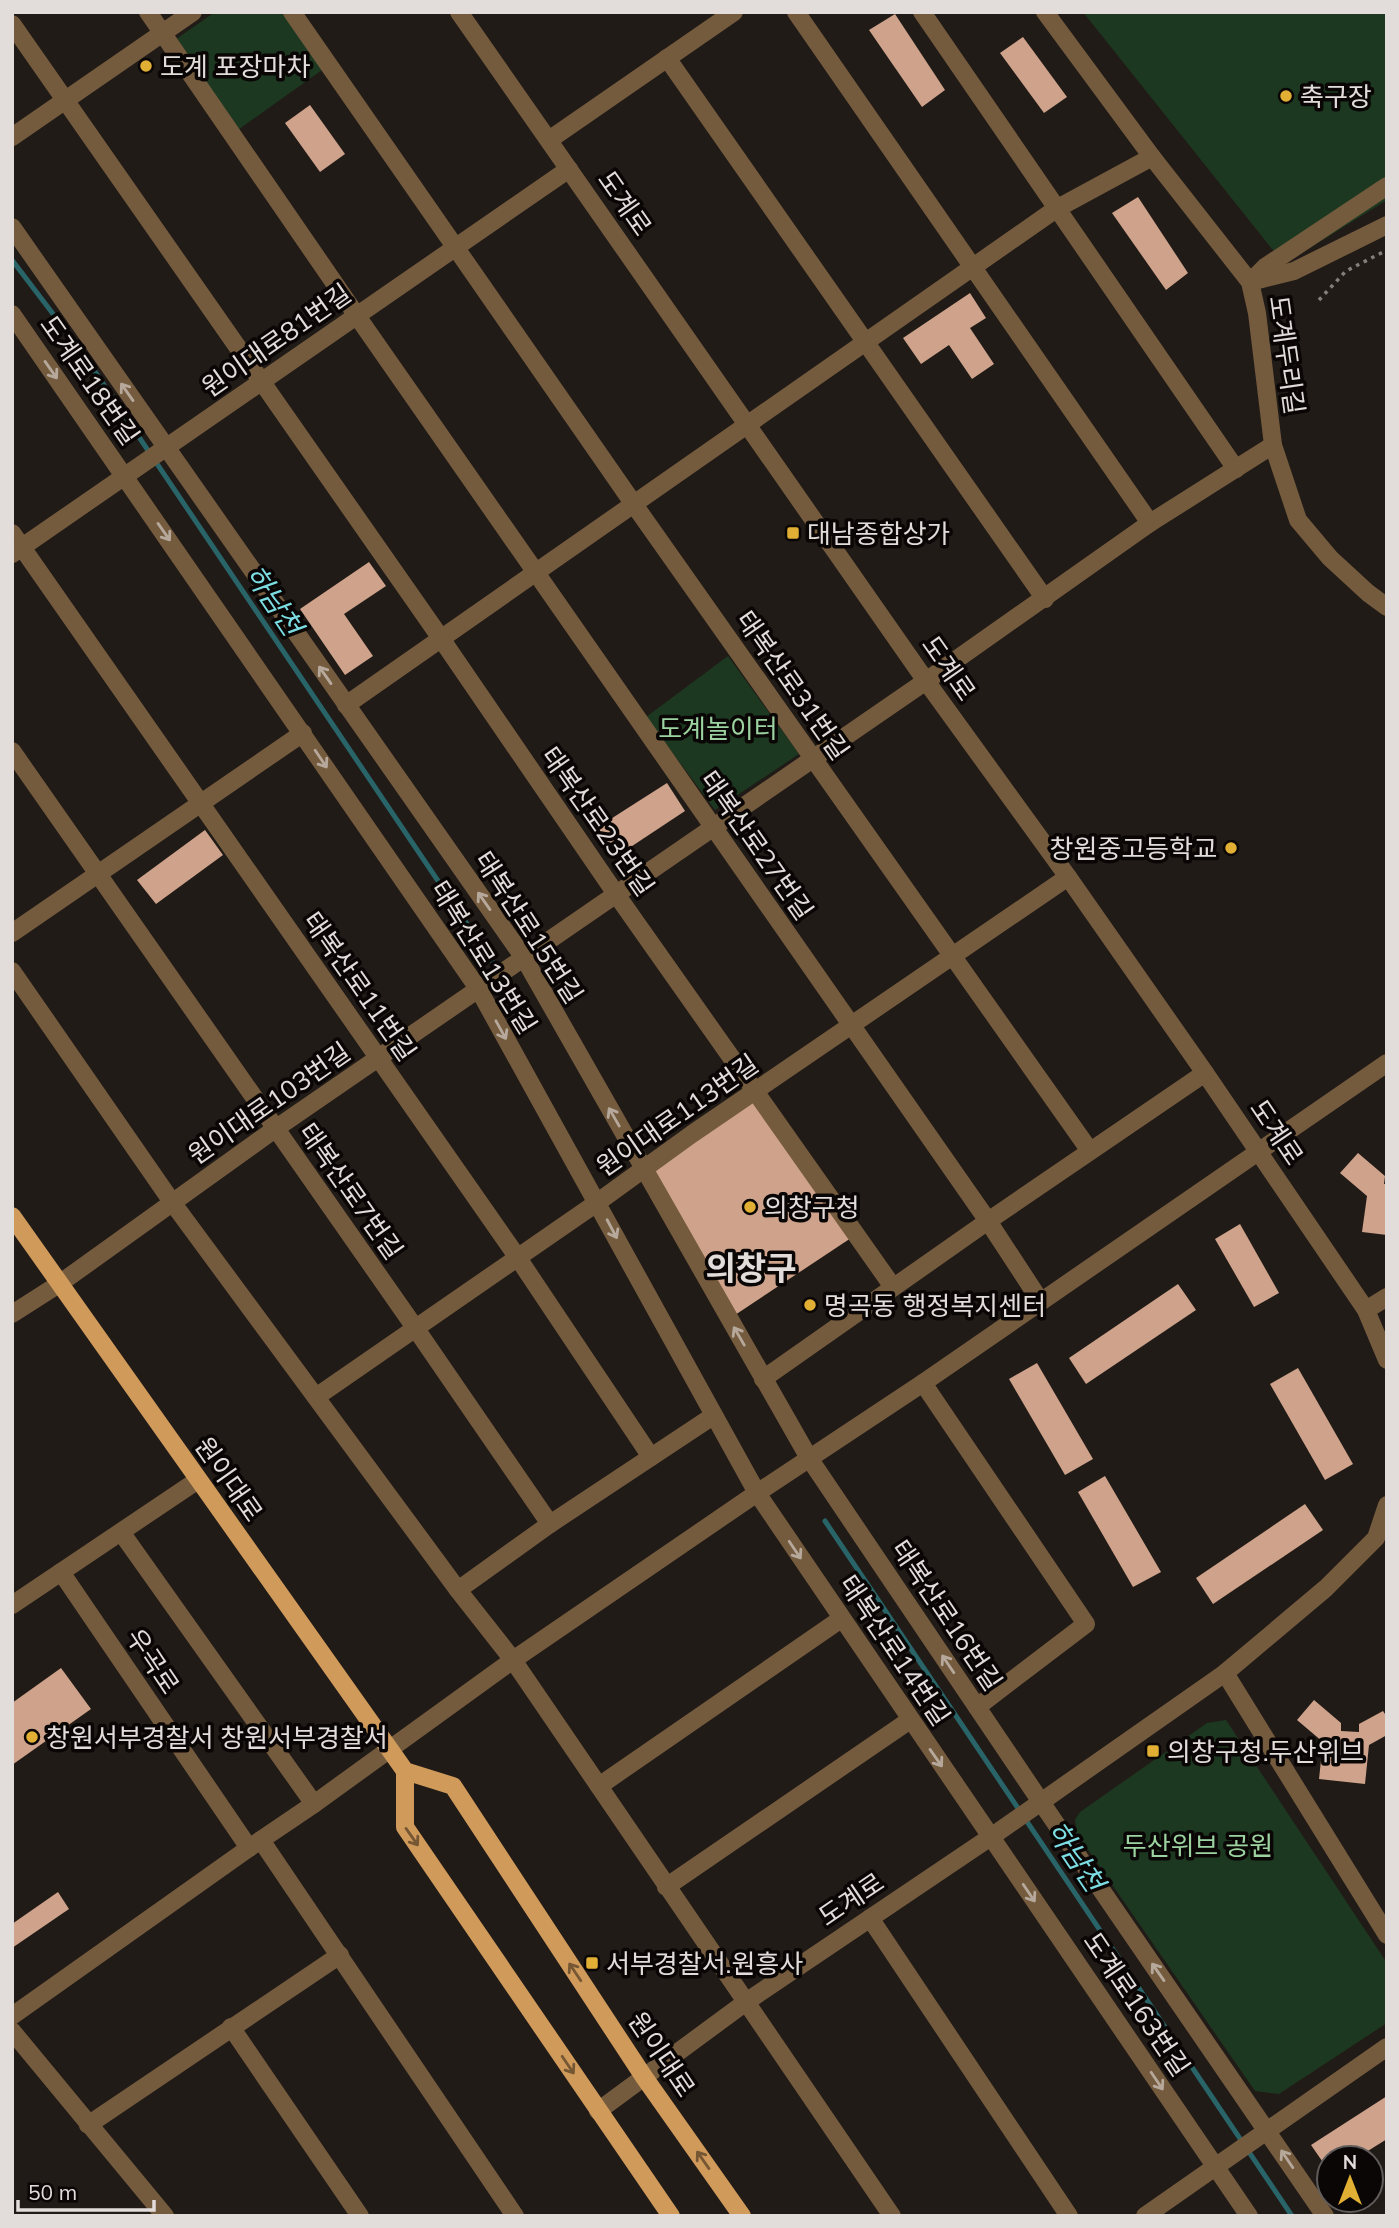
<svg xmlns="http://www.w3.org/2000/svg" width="1399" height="2228" font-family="Mulish,'Noto Sans KR',sans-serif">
  <rect width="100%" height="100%" fill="#211b17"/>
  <g fill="#1d3820">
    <polygon points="215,12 283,12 322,70 235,132 172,42"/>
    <polygon points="1083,12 1387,12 1387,200 1284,264"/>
    <polygon points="728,656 799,754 715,810 646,717"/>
    <polygon points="1226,1720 1387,1963 1387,2023 1279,2094 1255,2091 1077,1834 1075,1820 1080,1812 1207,1723"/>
  </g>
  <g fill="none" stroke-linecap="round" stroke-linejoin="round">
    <g stroke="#286468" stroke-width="5">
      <polyline points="12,260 79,348 496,967"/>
      <polyline points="825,1521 1292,2216"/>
    </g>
  </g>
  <g fill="#cfa38b">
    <polygon points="895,14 945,90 922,107 869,30"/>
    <polygon points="1023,37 1067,97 1044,113 1000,53"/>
    <polygon points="310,105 345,154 320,172 285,123"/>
    <polygon points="1138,197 1188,273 1166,290 1112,213"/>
    <polygon points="970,293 986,318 970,328 994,364 972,379 949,345 921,364 903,338"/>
    <polygon points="369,562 386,586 344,614 373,656 345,675 300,609"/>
    <polygon points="667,783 685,811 614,858 595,829"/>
    <polygon points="205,830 223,855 156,904 137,880"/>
    <polygon points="752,1097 851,1238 732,1317 648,1168"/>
    <polygon points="1358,1153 1385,1176 1384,1184 1387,1184 1387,1235 1362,1232 1367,1196 1340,1173"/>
    <polygon points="1240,1224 1279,1293 1254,1307 1215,1239"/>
    <polygon points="1178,1284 1196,1310 1086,1384 1069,1358"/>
    <polygon points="1037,1363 1093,1459 1065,1475 1009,1379"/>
    <polygon points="1298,1368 1353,1464 1325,1480 1270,1384"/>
    <polygon points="1105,1476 1161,1572 1133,1587 1078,1492"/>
    <polygon points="1305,1504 1323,1530 1213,1604 1196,1578"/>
    <polygon points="61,1668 91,1709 12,1765 12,1703"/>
    <polygon points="1314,1700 1341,1723 1341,1731 1359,1732 1359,1724 1383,1711 1387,1717 1387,1735 1369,1745 1365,1784 1319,1779 1323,1742 1297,1720"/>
    <polygon points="58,1892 69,1909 12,1948 12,1924"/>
    <polygon points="1387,2096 1387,2139 1363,2154 1366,2158 1329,2158 1329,2171 1311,2145"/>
  </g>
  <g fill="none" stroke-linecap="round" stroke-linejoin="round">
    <polyline stroke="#847f7c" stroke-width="3.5" stroke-dasharray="3.5 5" stroke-linecap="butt" points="1319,300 1346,271 1387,250"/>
    <g stroke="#755b3e" stroke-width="18">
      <polyline points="148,12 357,316 988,1221 1041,1302"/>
      <polyline points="292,12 633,503 1090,1151"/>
      <polyline points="459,12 926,681 1068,877 1205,1073 1366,1310 1387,1360"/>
      <polyline points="796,12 1150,523"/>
      <polyline points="922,12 1236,469"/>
      <polyline points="1045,12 1152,157 1250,282 1257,313 1273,445 1298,520 1330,558 1368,593 1387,607"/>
      <polyline points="12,24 440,637 616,894 893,1287"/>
      <polyline points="667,58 1045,599"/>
      <polyline points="12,137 193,12"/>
      <polyline points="549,140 734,12"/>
      <polyline points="12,227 524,958 809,1458 1041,1802 1325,2216"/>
      <polyline points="1250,282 1265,267 1387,186"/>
      <polyline points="1250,282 1294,271 1387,225"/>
      <polyline points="12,314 479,990 757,1493 1249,2216"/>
      <polyline points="12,533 518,1258 651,1457"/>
      <polyline points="12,554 569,169"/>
      <polyline points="346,705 1056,209 1152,157"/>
      <polyline points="12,751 416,1329 550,1524"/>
      <polyline points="12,933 303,733"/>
      <polyline points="12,971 172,1202 458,1590 513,1660 892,2216"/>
      <polyline points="1366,1310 1387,1297"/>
      <polyline points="12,1314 59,1284 275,1129 926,681 1150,523 1273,445"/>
      <polyline points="763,1379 988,1221 1205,1073"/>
      <polyline points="923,1383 1086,1624 977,1707"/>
      <polyline points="316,1397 598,1202 692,1134 1068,877"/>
      <polyline points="121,1532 314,1804"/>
      <polyline points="61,1572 249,1848"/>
      <polyline points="458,1590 550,1524 713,1416"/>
      <polyline points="12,1605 198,1480"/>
      <polyline points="1225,1673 1387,1935"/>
      <polyline points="599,1786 841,1619"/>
      <polyline points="261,1840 515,2216"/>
      <polyline points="666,1887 910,1720"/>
      <polyline points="870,1918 1069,2216"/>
      <polyline points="12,2016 249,1848 314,1804 513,1660 757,1493 923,1383 1387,1063"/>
      <polyline points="231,2027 360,2216"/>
      <polyline points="12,2031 165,2216"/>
      <polyline points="598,2111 746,2002 998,1832 1225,1673 1326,1588 1376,1538 1387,1505"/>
      <polyline points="88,2125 340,1955"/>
      <polyline points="1145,2216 1387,2047"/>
    </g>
    <g stroke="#d09a5b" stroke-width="18">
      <polyline points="12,1216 405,1771 453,1786 644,2077 742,2216"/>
      <polyline points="405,1771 405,1827 671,2216"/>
    </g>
  </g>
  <defs><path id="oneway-shaft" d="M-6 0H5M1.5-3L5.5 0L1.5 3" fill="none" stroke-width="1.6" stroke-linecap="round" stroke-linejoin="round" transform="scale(1.75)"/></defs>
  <g stroke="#b6a99c">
    <use href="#oneway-shaft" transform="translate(51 370) rotate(55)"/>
    <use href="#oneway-shaft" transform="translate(127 392) rotate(-125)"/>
    <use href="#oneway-shaft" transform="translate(164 532) rotate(55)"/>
    <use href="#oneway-shaft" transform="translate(325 675) rotate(-125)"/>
    <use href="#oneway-shaft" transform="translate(321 759) rotate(56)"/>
    <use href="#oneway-shaft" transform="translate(484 901) rotate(-125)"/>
    <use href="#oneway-shaft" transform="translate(501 1030) rotate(61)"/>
    <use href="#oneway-shaft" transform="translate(614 1117) rotate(-120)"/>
    <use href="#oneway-shaft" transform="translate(612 1229) rotate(62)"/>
    <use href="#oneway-shaft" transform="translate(739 1336) rotate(-120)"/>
    <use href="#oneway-shaft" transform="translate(795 1550) rotate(56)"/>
    <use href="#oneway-shaft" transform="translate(948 1664) rotate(-124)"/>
    <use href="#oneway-shaft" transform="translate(936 1758) rotate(55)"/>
    <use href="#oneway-shaft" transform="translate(1029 1893) rotate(56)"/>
    <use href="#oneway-shaft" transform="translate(1158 1972) rotate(-125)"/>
    <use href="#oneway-shaft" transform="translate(1157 2081) rotate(56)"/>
    <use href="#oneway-shaft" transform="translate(1287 2159) rotate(-124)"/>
  </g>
  <g stroke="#765734">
    <use href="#oneway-shaft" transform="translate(412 1837) rotate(55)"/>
    <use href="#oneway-shaft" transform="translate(575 1972) rotate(-124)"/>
    <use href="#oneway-shaft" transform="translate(568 2065) rotate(56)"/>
    <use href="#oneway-shaft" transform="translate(703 2160) rotate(-125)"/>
  </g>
  <g fill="#e1af34" stroke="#090605" stroke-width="2.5">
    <circle cx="146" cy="66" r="7"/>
    <circle cx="1286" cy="96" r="7"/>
    <rect x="786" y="526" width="14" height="14" rx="3.5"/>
    <circle cx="1231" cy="848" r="7"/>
    <circle cx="750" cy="1207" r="7"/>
    <circle cx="810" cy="1305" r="7"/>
    <circle cx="32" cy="1737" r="7"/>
    <rect x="1146" y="1744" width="14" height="14" rx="3.5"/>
    <rect x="585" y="1956" width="14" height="14" rx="3.5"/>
  </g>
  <g text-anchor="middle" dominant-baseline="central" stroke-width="7" stroke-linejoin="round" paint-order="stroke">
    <g font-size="26" fill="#e2dddb" stroke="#090605" text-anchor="start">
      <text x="160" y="66">도계 포장마차</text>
      <text x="1300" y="96">축구장</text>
      <text x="807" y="533">대남종합상가</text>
      <text x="1217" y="848" text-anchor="end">창원중고등학교</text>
      <text x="764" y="1207">의창구청</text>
      <text x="824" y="1305">명곡동 행정복지센터</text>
      <text x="46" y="1737">창원서부경찰서 창원서부경찰서</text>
      <text x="1167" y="1751">의창구청.두산위브</text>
      <text x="606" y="1963">서부경찰서.원흥사</text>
    </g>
    <g font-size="26" fill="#e2dddb" stroke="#090605">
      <text transform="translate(625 203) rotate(55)">도계로</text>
      <text transform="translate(276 340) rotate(-35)">원이대로81번길</text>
      <text transform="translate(1287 355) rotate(82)">도계두리길</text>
      <text transform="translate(90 380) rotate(55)">도계로18번길</text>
      <text transform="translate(949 668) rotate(55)">도계로</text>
      <text transform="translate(793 685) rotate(55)">태복산로31번길</text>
      <text transform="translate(598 821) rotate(55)">태복산로23번길</text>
      <text transform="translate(757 845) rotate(55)">태복산로27번길</text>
      <text transform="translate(529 927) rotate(57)">태복산로15번길</text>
      <text transform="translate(484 957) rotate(58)">태복산로13번길</text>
      <text transform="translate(360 986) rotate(55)">태복산로11번길</text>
      <text transform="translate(269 1103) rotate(-35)">원이대로103번길</text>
      <text transform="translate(677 1115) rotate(-35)">원이대로113번길</text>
      <text transform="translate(1277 1132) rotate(56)">도계로</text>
      <text transform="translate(351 1191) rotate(55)">태복산로7번길</text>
      <text transform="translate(229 1479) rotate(55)">원이대로</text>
      <text transform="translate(947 1615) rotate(56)">태복산로16번길</text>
      <text transform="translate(895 1650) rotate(56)">태복산로14번길</text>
      <text transform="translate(153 1661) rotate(56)">우곡로</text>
      <text transform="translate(851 1899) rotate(-34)">도계로</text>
      <text transform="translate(1137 2004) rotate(56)">도계로163번길</text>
      <text transform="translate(662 2054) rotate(56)">원이대로</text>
    </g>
    <g font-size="26" fill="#9cd3a0" stroke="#090605">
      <text x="718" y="728">도계놀이터</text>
      <text x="1198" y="1845">두산위브 공원</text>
    </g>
    <g font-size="28" font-style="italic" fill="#7cdde3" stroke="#090605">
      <text transform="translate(274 600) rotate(56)">하남천</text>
      <text transform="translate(1076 1856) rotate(56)">하남천</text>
    </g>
    <g font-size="33" font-weight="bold" fill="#e2dddb" stroke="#090605">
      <text x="751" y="1267">의창구</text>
    </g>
  </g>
  <rect width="1399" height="2228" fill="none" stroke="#e2dddb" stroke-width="28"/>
  <g transform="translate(1350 2179)"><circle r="33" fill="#090605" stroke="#605c5b" stroke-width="2"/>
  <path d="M0-5L12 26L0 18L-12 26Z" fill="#e1af34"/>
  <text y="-10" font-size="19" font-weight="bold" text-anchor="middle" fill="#e2dddb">N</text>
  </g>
  <path d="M18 2200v10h136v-10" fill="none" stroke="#e2dddb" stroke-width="3.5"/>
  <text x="28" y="2200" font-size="21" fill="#e2dddb" stroke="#090605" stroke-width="5" paint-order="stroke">50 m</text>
</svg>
